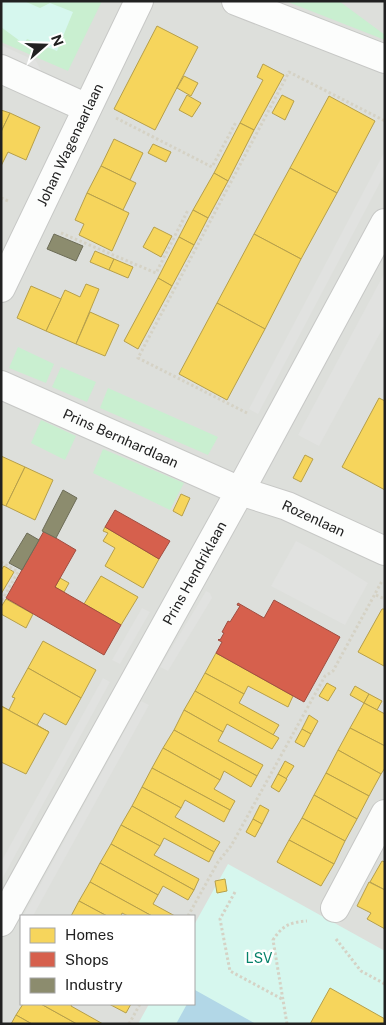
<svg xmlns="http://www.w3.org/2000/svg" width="386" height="1025" font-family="'Public Sans',sans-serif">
  <rect width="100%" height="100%" fill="#edf0ea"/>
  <path fill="#dddfdb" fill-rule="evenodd" d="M1 1H385V1024H1ZM21 916H194V1004H21Z"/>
  <g fill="#c9efd0">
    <polygon points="1,1 102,1 68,71 1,42"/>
    <polygon points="339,1 385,35 385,40 288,2"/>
    <polygon points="18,347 54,364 46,383 9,368"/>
    <polygon points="61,367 96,382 87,402 52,387"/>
    <polygon points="108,388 218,437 208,455 100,408"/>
    <polygon points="41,420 76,436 65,460 31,443"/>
    <polygon points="103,449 184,483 170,510 93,473"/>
  </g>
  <g fill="#d6f7ee">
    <polygon points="1,1 24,1 40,8 50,3 73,12 57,51 27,39 24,44 1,27"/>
    <polygon points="228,864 385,951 385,1024 138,1024 149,1004 194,1004 194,925"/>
  </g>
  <polygon fill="#b2d7e7" points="195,990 256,1024 176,1024 187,1004 194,1004"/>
  <g fill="#e1e2e0">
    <polygon points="1,45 36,61 42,72 1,54"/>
    <polygon points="385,151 385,173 258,414 249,409"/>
    <polygon points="385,272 385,324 319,446 298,435"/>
    <polygon points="296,541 321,554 368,583 345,625 271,586"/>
    <polygon points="206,591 210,593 212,598 168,671 160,667"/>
    <polygon points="142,608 150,612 120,664 112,660"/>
    <polygon points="103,678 110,682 1,881 1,862"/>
    <polygon points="141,701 149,705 33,916 23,916"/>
  </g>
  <g fill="#f6d55c" stroke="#b69f4a">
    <polygon points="157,26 198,47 155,130 114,109"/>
    <polygon points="263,64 284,75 254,130 240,123 263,80 257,77"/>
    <polygon points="184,76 198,83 191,96 177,88"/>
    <polygon points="187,95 201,103 192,117 179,110"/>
    <polygon points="282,95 294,101 285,120 272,113"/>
    <polygon points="329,96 375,121 337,193 290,168"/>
    <polygon points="1,110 10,113 1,132"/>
    <polygon points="10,113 40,127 26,160 8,152 1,166 1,132"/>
    <polygon points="240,123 254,130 228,181 214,173"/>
    <polygon points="114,139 143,153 130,180 101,166"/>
    <polygon points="153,144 171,152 166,162 148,153"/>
    <polygon points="101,166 136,183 123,210 87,193"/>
    <polygon points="290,168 337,193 301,259 254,234"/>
    <polygon points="214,173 228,181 208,218 193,210"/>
    <polygon points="87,193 129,213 112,251 79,235 84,224 75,220"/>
    <polygon points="193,210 208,218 194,245 179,237"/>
    <polygon points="154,227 172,236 161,257 143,247"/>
    <polygon points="254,234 301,259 265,329 217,303"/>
    <polygon points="179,237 194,245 172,286 158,278"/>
    <polygon points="95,251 114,259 109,270 90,262"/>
    <polygon points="114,259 133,267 128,278 109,270"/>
    <polygon points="158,278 172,286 138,349 124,341"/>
    <polygon points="86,284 99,289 76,344 46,331 65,290 80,297"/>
    <polygon points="31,286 61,299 46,331 17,318"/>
    <polygon points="217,303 265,329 227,400 179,374"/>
    <polygon points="90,312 119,325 105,356 76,344"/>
    <polygon points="379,398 385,401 385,490 342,467"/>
    <polygon points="305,455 313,459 301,482 293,478"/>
    <polygon points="1,456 25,467 6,506 1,504"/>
    <polygon points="25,467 53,480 35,520 6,506"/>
    <polygon points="181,494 190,498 182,516 173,511"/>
    <polygon points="105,527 159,559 143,588 105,566 115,548 103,541 108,533 103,531"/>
    <polygon points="4,566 14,572 1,594 1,570"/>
    <polygon points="101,576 138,597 121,625 84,604"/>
    <polygon points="60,578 69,583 64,592 55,587"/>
    <polygon points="6,599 33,614 26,628 1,614 1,607"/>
    <polygon points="382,609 385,609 384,666 358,652"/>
    <polygon points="43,641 96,670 81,698 28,668"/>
    <polygon points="216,653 293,696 288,707 248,686 244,694 205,673"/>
    <polygon points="28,668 81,698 66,725 44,713 37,725 49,732 1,706 9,710 15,698 12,697"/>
    <polygon points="205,673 244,694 239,703 279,725 273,735 195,691"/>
    <polygon points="327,683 336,688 328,701 319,696"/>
    <polygon points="355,686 369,694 364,703 350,695"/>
    <polygon points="195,691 279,738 272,749 227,724 223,732 184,710"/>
    <polygon points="369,694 382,701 377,710 364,703"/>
    <polygon points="364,703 385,714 385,746 350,728"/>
    <polygon points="1,706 49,732 26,774 1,762"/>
    <polygon points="184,710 223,732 218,741 263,765 257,776 174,730"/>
    <polygon points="309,715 318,721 311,734 302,729"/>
    <polygon points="350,728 385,746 385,768 381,774 338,750"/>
    <polygon points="302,729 311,734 304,747 295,742"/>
    <polygon points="174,730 257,776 251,787 224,771 220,780 163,748"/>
    <polygon points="163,748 220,780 214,789 235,801 230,810 152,768"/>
    <polygon points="338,750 381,774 369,796 326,773"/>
    <polygon points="285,761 294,766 286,779 278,774"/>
    <polygon points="152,768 230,810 224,822 185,800 181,808 142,787"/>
    <polygon points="326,773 369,796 357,819 314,795"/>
    <polygon points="278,774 287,779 279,792 271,787"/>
    <polygon points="142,787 181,808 175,817 220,842 214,852 132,806"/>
    <polygon points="314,795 357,819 345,841 302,818"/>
    <polygon points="260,805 269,810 262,824 253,819"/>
    <polygon points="132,806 214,852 209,862 164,838 160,846 121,825"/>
    <polygon points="302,818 345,841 334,864 289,840"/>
    <polygon points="253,819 262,824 255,837 246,832"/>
    <polygon points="121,825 160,846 154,855 199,879 194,890 111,844"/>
    <polygon points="289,840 334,864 321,886 277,862"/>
    <polygon points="111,844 194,890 188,900 163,886 158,895 100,863"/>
    <polygon points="382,861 385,862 385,890 370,882"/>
    <polygon points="100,863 158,895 153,904 175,916 152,916 90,882"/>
    <polygon points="225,879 227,891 217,893 215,881"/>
    <polygon points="90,882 152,916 128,916 122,913 121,916 107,916 79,901"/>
    <polygon points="369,882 385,890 385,929 367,919 371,913 357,906"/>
    <polygon points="79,901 107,916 71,916"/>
    <polygon points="330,988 385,1019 385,1024 310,1024"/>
    <polygon points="23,1004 41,1004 77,1024 32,1024 16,1015"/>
    <polygon points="41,1004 72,1004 71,1006 103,1024 77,1024"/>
    <polygon points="109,1004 131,1004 126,1013"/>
    <polygon points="16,1015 32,1024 11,1024"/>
  </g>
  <g fill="#d6604d" stroke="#a04d40">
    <polygon points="115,510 170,541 159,559 105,527"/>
    <polygon points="44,531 76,550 55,587 121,625 104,655 6,598"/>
    <polygon points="274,600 340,637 304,702 216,653 222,642 218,640 219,639 220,640 224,633 222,632 228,621 230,622 240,606 237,605 238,603 264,618"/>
  </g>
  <g fill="#8c8c6e" stroke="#6c6c57">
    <polygon points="54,234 83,246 76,261 47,249"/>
    <polygon points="63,490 77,498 56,538 42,531"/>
    <polygon points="27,533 39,540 22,570 9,563"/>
  </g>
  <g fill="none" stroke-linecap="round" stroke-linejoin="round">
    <g stroke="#c7c8c6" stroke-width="30">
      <g id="street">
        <polyline points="236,1 385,59"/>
        <polyline points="1,69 87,108"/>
        <path id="s1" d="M1 288 139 1"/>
        <path id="s2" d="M1 385 240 491 287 506 385 551"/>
        <polyline points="335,908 385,814"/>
        <path id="s3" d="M1 922 240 491 385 223"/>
      </g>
    </g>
    <g stroke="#d5d2c5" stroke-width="3" stroke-dasharray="2.5 2.5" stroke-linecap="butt">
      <polyline points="116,118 212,167 236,122"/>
      <polyline points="1,198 8,201"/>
      <polyline points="61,233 156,273 188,210"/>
      <polyline points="247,413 138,358 289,72 385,121"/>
      <polyline points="1,562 18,572 1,602"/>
      <polyline points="376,595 385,599"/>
      <polyline points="235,892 220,919 230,971 282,999"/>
      <polyline points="188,916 218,862 231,846 325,676 333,671 382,581"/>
      <polyline points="336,939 361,971 385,984"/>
      <polyline points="129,1024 140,1004"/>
      <path d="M287 1024 273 940C282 926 290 922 307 921"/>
    </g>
    <use href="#street" stroke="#fcfdfc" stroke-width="28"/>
  </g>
  <g text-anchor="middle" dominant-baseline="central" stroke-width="5" stroke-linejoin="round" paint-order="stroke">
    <g font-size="14" fill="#212121" stroke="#fff">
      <text stroke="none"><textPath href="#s1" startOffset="159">Johan Wagenaarlaan</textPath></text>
      <text stroke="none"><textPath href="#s2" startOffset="131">Prins Bernhardlaan</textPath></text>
      <text stroke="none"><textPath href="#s2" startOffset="340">Rozenlaan</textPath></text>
      <text stroke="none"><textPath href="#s3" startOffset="399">Prins Hendriklaan</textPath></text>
    </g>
    <g font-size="14" fill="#07826a" stroke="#fff">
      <text x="259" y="958">LSV</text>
    </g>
  </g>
  <rect width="386" height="1025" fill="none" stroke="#212121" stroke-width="5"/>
  <rect x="20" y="915" width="175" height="90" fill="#ffffff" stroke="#a6a6a6"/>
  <rect x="30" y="928" width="25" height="15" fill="#f6d55c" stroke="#a6a6a6"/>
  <text x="65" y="940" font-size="15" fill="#212121">Homes</text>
  <rect x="30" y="952" width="25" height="15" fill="#d6604d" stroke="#a6a6a6"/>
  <text x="65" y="965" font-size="15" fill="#212121">Shops</text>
  <rect x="30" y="978" width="25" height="15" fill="#8c8c6e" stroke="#a6a6a6"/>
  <text x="65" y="990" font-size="15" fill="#212121">Industry</text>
  <g transform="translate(45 45) rotate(70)" stroke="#ffffff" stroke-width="4" paint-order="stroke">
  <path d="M0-4L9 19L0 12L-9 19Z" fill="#212121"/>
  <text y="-8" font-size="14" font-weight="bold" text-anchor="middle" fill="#212121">N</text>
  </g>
</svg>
